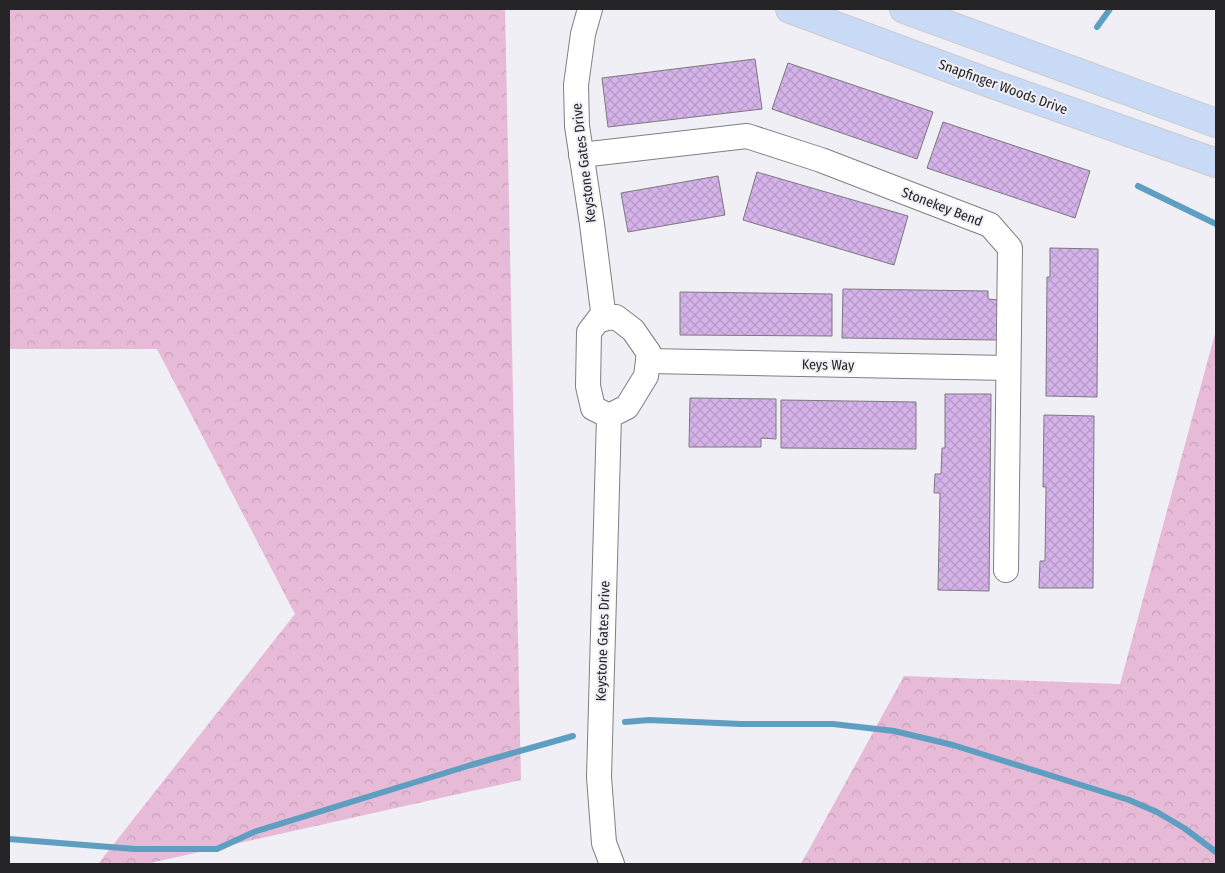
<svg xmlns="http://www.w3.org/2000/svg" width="1225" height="873" font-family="'Fira Sans Condensed',sans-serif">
  <defs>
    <pattern id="forest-crowns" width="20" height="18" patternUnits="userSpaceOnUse" patternTransform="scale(1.25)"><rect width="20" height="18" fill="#e7bbd7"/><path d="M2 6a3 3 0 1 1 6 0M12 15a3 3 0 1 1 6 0" fill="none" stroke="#c6a1b9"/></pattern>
    <pattern id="building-cross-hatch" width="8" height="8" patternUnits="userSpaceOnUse" patternTransform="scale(1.25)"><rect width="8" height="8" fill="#d5b2e9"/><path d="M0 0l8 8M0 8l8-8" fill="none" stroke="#b799c8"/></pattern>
  </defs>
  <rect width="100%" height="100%" fill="#efeff5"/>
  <g fill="url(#forest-crowns)">
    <polygon points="9,9 505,9 521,780 146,864 98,864 295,614 157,349 9,349"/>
    <polygon points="1216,330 1216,864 801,864 904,676 1120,684"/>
  </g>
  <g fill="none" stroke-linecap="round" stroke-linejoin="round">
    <g stroke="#5d9ec1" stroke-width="6">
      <polyline points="1097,27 1110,9"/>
      <polyline points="1138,186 1216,224"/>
      <polyline points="625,722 649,720 741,724 833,724 894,731 953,745 1129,800 1157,812 1184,828 1216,852"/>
      <polyline points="9,839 135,849 217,849 254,832 471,765 573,736"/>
    </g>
  </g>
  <g fill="url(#building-cross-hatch)" stroke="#7c797e">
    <polygon points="755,59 762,109 608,127 602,78"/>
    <polygon points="788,63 933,112 917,159 772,109"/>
    <polygon points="943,122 1090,171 1075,218 927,168"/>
    <polygon points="757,172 908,216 894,265 743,220"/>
    <polygon points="718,176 725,215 628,232 621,193"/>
    <polygon points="1050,248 1098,249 1097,397 1046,396 1047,277 1050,277"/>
    <polygon points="843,289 988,291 988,299 999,300 998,340 842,338"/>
    <polygon points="680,292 832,294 832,336 680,335"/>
    <polygon points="945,394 991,394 989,591 938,590 940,493 934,493 935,474 941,474 942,448 945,448"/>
    <polygon points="690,398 776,399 776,439 761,438 761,447 689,447"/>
    <polygon points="781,400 916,402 916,449 781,448"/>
    <polygon points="1044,415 1094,416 1093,588 1039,588 1040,561 1045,561 1046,487 1043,487"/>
  </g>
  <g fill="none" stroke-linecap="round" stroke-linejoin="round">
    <g stroke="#7f7f84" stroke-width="26">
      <g id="minor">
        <polyline points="590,9 583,34 576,85 577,126 592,224 604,319"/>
        <polyline points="581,155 747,136 821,160 990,225 1010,248 1006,570"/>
        <polygon points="616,317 633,330 649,353 646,376 627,407 609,416 593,408 588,386 589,332 599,319"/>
        <polyline points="648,361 1008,368"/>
        <polyline points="609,416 599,777 604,843 612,864"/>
      </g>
    </g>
    <g stroke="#cbcbcb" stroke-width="30">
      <g id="major">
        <polyline points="790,9 992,84 1216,163"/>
        <polyline points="904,9 1216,123"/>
      </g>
    </g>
    <use href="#minor" stroke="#fff" stroke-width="24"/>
    <use href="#major" stroke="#c9daf7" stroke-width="28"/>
  </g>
  <g text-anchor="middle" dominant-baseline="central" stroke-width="4" stroke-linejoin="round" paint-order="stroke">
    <g font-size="14" fill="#252527" stroke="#efeff5">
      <text transform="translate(1003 87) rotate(20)">Snapfinger Woods Drive</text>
      <text transform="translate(584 163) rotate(-97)">Keystone Gates Drive</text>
      <text transform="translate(942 207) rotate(21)">Stonekey Bend</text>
      <text transform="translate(828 365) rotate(1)">Keys Way</text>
      <text transform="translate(603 641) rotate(-88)">Keystone Gates Drive</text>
    </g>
  </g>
  <rect width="1225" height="873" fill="none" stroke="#252527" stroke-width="20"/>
</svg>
